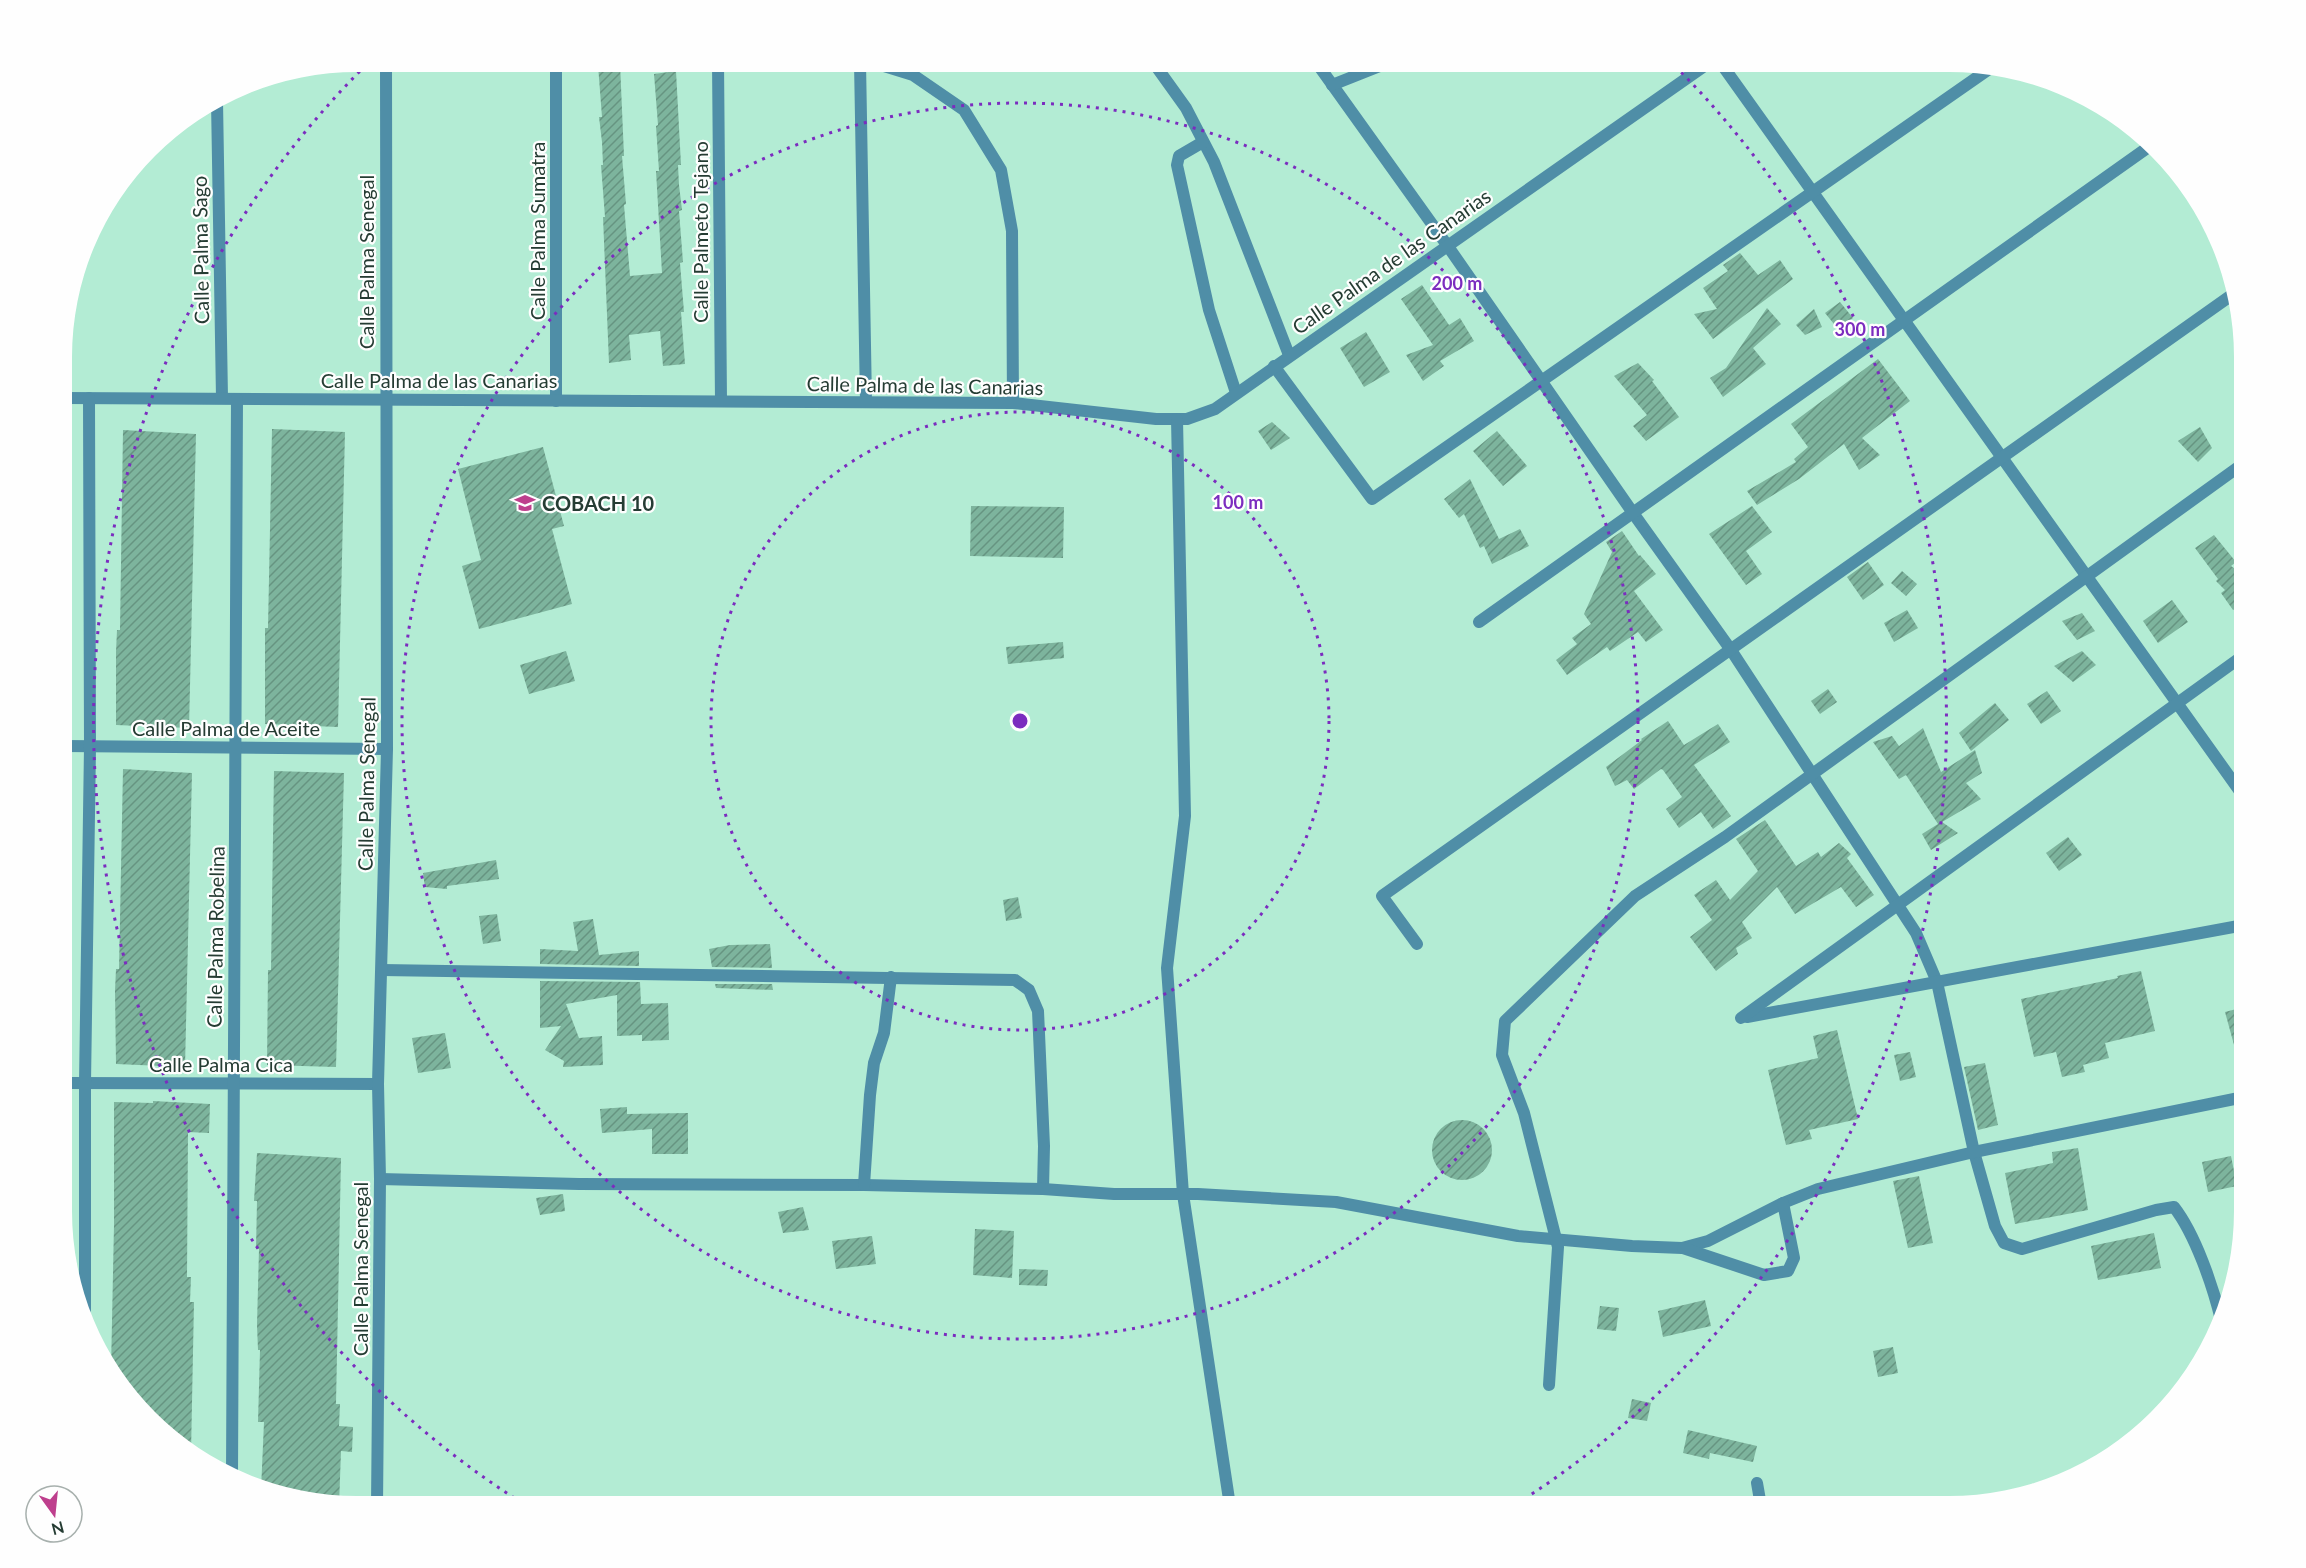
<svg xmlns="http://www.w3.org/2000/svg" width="2306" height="1568" font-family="Lato,sans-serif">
  <defs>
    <pattern id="building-hatch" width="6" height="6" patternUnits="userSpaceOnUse" patternTransform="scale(1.5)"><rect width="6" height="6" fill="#7db49d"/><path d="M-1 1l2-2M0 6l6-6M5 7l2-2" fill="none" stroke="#669481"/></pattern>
  </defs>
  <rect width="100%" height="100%" fill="#b3ecd4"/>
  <g fill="url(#building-hatch)">
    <polygon points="620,63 624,156 622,156 626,204 624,205 630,276 662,273 656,171 659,171 656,126 658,125 654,74 676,71 681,165 678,165 679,185 682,210 679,211 683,262 680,263 684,312 681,312 685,364 663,366 660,331 629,335 631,360 609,363 603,217 605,217 601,165 603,165 602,142 599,117 602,117 598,65"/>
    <polygon points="1740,253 1758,275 1780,260 1793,279 1713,339 1694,314 1717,309 1703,288 1728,271 1723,265"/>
    <polygon points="1422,285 1449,325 1460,318 1474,341 1440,361 1444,366 1423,381 1406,355 1433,345 1401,299"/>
    <polygon points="1840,302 1853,318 1838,329 1825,313"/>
    <polygon points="1767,308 1781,324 1753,348 1766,364 1723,397 1710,378 1726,368"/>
    <polygon points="1814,309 1822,327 1805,335 1796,325"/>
    <polygon points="1366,332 1390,372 1364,387 1340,348"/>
    <polygon points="1878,359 1910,401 1862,438 1880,455 1859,470 1844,444 1799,479 1757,505 1747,491 1796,462 1794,459 1808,447 1791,424"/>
    <polygon points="1638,363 1654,380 1652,381 1679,417 1646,441 1633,426 1647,415 1614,376"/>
    <polygon points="1272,422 1290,438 1271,450 1258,431"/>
    <polygon points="2200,427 2212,448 2198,462 2178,441"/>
    <polygon points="272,429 345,432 338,727 265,724 265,628 268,628"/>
    <polygon points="123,430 196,434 189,728 116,725 116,652 117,630 120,630"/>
    <polygon points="1497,431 1527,466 1503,486 1473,451"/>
    <polygon points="543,447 564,526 552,529 572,604 479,629 462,566 481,560 458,469"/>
    <polygon points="1470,479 1499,539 1520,529 1529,546 1492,564 1484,546 1480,548 1464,514 1459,518 1444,499"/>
    <polygon points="971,506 1064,507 1063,558 970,556"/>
    <polygon points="1752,506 1772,532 1746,551 1762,574 1746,585 1709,534"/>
    <polygon points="1622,531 1639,556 1640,555 1656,574 1634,591 1663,630 1646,642 1638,632 1610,651 1607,647 1567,675 1556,660 1577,644 1572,638 1591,624 1584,614 1612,552 1606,542"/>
    <polygon points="2214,535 2236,562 2231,566 2244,575 2244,610 2239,605 2233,610 2221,593 2225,590 2216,581 2218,579 2195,548"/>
    <polygon points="1868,562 1884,585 1863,600 1847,577"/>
    <polygon points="1902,571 1917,584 1906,596 1891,583"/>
    <polygon points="2172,600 2188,622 2158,643 2143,621"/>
    <polygon points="1907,610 1918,628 1894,642 1884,623"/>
    <polygon points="2082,613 2095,631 2077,640 2062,621"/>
    <polygon points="1063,642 1064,658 1008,664 1006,647"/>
    <polygon points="566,651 575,681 529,694 520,665"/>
    <polygon points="2082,651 2096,665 2073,682 2054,666"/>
    <polygon points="1828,689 1837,702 1820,714 1811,701"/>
    <polygon points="2047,691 2061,711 2041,724 2027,704"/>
    <polygon points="1995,703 2009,720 1971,751 1959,733"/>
    <polygon points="1668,721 1684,745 1718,724 1730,742 1694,765 1731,816 1713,829 1701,812 1679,828 1666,809 1682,797 1663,770 1661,769 1634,789 1627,780 1615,786 1606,767 1642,740 1641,739"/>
    <polygon points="1923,728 1941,772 1975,750 1982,773 1966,783 1981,799 1942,822 1958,833 1931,850 1922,834 1938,824 1906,775 1899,779 1873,742 1892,736 1899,746"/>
    <polygon points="123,769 192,773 185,1067 116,1064 115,991 116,969 119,969"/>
    <polygon points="274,771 344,773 336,1067 267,1065 268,970 271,970"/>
    <polygon points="1765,820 1796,866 1818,852 1821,857 1839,843 1851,854 1847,858 1874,895 1856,907 1841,887 1795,914 1777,887 1742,922 1752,938 1736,948 1738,954 1716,971 1690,937 1712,920 1694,895 1716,880 1730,900 1758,871 1736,839"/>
    <polygon points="2068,837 2082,855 2059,871 2046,853"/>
    <polygon points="496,860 499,879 447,886 447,889 425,887 423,873"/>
    <polygon points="1018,897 1022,918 1006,921 1003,900"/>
    <polygon points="497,914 501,941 483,944 479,916"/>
    <polygon points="593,919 599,955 639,951 639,966 540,964 540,949 578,951 573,922"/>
    <polygon points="770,944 772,968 712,967 709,949 730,945"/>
    <polygon points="2141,971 2155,1031 2105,1043 2109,1058 2083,1065 2085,1072 2062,1077 2056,1052 2034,1057 2021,999 2118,978 2117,976"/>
    <polygon points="540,981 640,982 641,1004 668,1003 669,1040 642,1041 642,1035 617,1036 617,995 566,1004 579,1038 602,1036 603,1065 563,1067 564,1061 545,1050 561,1026 540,1028"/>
    <polygon points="715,984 772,984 773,990 716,988"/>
    <polygon points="2244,1007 2244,1063 2239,1063 2225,1012"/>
    <polygon points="1837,1030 1858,1119 1809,1130 1812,1139 1786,1145 1768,1070 1818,1058 1813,1036"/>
    <polygon points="445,1033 451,1068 418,1073 412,1038"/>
    <polygon points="1910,1052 1916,1077 1900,1081 1894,1055"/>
    <polygon points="1985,1063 1998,1125 1978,1130 1964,1067"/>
    <polygon points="153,1101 210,1104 209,1133 188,1132 187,1277 191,1277 190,1302 194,1302 191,1453 177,1446 111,1370 114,1225 114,1102 153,1103"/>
    <polygon points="627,1107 627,1114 688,1113 688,1154 652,1154 652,1129 602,1133 600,1109"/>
    <circle cx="1462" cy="1150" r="30"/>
    <polygon points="2078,1148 2088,1210 2015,1224 2005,1173 2053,1163 2052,1152"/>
    <polygon points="257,1153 341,1158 336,1404 340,1404 339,1426 353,1427 352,1452 341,1451 339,1506 261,1490 264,1422 258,1422 260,1350 258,1350 257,1325 259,1249 256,1249 257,1201 254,1201"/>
    <polygon points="2231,1156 2237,1186 2208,1192 2202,1162"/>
    <polygon points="1919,1176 1933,1243 1908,1248 1893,1181"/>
    <polygon points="563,1194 565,1211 540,1215 536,1198"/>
    <polygon points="803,1207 809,1230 783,1233 778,1212"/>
    <polygon points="975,1229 1014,1231 1012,1278 973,1275"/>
    <polygon points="2154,1233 2161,1268 2098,1280 2091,1246"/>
    <polygon points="872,1236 876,1264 836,1269 832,1241"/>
    <polygon points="1019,1269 1048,1270 1047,1286 1019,1285"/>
    <polygon points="1705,1300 1711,1326 1663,1337 1658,1311"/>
    <polygon points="1600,1306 1619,1308 1616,1331 1597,1329"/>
    <polygon points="1893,1347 1898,1373 1878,1377 1873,1351"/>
    <polygon points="1632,1399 1651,1403 1647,1421 1628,1418"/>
    <polygon points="1688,1430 1757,1446 1753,1462 1710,1453 1709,1459 1683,1453"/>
  </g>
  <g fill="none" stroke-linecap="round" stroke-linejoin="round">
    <g stroke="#4f8ea7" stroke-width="12">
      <polyline points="363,62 390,62"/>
      <polyline points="556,62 556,401"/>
      <polyline points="718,62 721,401"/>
      <polyline points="860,62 866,402"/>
      <polyline points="871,62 913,75 964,110 1001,170 1012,231 1013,403"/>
      <polyline points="1153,62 1186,108 1214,162 1289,355"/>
      <path d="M1316 62 1447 245 1633 513 1731 650 1916 933 1937 982 1974 1152 1995 1226 2004 1243 2022 1249 2156 1210 2174 1207C2195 1234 2213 1286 2221 1320"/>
      <polyline points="1678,62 1695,72"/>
      <polyline points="1720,62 2244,797"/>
      <polyline points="1332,85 1390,62"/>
      <polyline points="217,101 222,398"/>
      <polyline points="1203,142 1179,156 1177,165 1209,310 1236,393"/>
      <polyline points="1274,366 1372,499 1992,67"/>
      <polyline points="64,398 1013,403 1156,419 1187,419 1215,409 1710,62"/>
      <polyline points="1177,419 1185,816 1167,968 1183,1194 1230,1506"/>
      <polyline points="1479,622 2150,146"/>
      <polyline points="64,746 387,749"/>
      <polyline points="1417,944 1382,896 2236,292"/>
      <polyline points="382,970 1015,980 1029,990 1038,1011 1044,1146 1043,1189"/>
      <polyline points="1747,1017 2244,925"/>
      <polyline points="1741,1018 2244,655"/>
      <polyline points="64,1083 378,1084"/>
      <polyline points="380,1179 579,1184 864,1185 1043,1189 1114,1194 1198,1194 1336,1202 1518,1236 1632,1246 1682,1248 1708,1241 1783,1203 1818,1189 1974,1152 2244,1097"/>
      <polyline points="864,1185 870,1095 874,1063 884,1033 891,977"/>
      <polyline points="1683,1248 1764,1275 1788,1271 1794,1258 1783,1203"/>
      <polyline points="85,1310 85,1083 90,747 89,398"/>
      <polyline points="1549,1385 1558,1247 1524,1113 1502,1055 1505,1021 1635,896 1725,837 2244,463"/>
      <polyline points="232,1475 237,399"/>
      <polyline points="1757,1483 1761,1506"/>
      <polyline points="377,1506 380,1179 378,1084 387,749 386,62"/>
    </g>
  </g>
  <g fill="none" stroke="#7b2cbf" stroke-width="3" stroke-dasharray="3 6">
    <circle cx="1020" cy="721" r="309"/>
    <circle cx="1020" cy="721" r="618"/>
    <path d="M522 1503A927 927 0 0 1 365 66M1675 66A927 927 0 0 1 1518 1503"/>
  </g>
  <defs>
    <g id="school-bare" transform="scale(1.62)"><path d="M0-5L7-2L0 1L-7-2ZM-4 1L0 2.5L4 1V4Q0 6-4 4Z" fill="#be3f8d" stroke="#fefefe" stroke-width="2.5" paint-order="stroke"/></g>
  </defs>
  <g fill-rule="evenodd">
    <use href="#school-bare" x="525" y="503"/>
  </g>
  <g text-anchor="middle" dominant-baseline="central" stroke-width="4.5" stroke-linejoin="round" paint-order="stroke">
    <g font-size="20" fill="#253c33" stroke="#fefefe">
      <text transform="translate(537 231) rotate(-90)">Calle Palma Sumatra</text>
      <text transform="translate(700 232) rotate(-90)">Calle Palmeto Tejano</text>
      <text transform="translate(200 250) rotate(-91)">Calle Palma Sago</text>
      <text transform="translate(1391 261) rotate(-35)">Calle Palma de las Canarias</text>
      <text transform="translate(366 262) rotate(-90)">Calle Palma Senegal</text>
      <text x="439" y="380">Calle Palma de las Canarias</text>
      <text transform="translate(925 385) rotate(1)">Calle Palma de las Canarias</text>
      <text x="226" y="728">Calle Palma de Aceite</text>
      <text transform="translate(366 784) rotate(-89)">Calle Palma Senegal</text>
      <text transform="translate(215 937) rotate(-89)">Calle Palma Robelina</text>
      <text x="221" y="1064">Calle Palma Cica</text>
      <text transform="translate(360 1269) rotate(-90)">Calle Palma Senegal</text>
    </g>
    <g font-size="20" font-weight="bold" fill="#253c33" stroke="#fefefe" text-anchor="start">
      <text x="542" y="503">COBACH 10</text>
    </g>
  </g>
  <path d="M0 0H2306V1568H0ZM357 72H1949A285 285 0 0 1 2234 357V1211A285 285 0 0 1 1949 1496H357A285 285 0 0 1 72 1211V357A285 285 0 0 1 357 72Z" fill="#fefefe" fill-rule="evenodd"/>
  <circle cx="1020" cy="721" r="9" fill="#7b2cbf" stroke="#fefefe" stroke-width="3"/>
  <g font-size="18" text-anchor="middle" font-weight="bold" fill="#7b2cbf" stroke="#fefefe" stroke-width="4.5" stroke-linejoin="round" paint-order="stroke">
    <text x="1457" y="290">200 m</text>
    <text x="1860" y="336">300 m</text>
    <text x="1238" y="509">100 m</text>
  </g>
  <g transform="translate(54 1514) rotate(165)"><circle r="28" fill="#fefefe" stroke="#a7b0ad" stroke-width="1.5"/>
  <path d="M0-4.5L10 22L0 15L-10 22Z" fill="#be3f8d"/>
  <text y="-9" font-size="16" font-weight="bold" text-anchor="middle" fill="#253c33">N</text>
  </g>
</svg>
